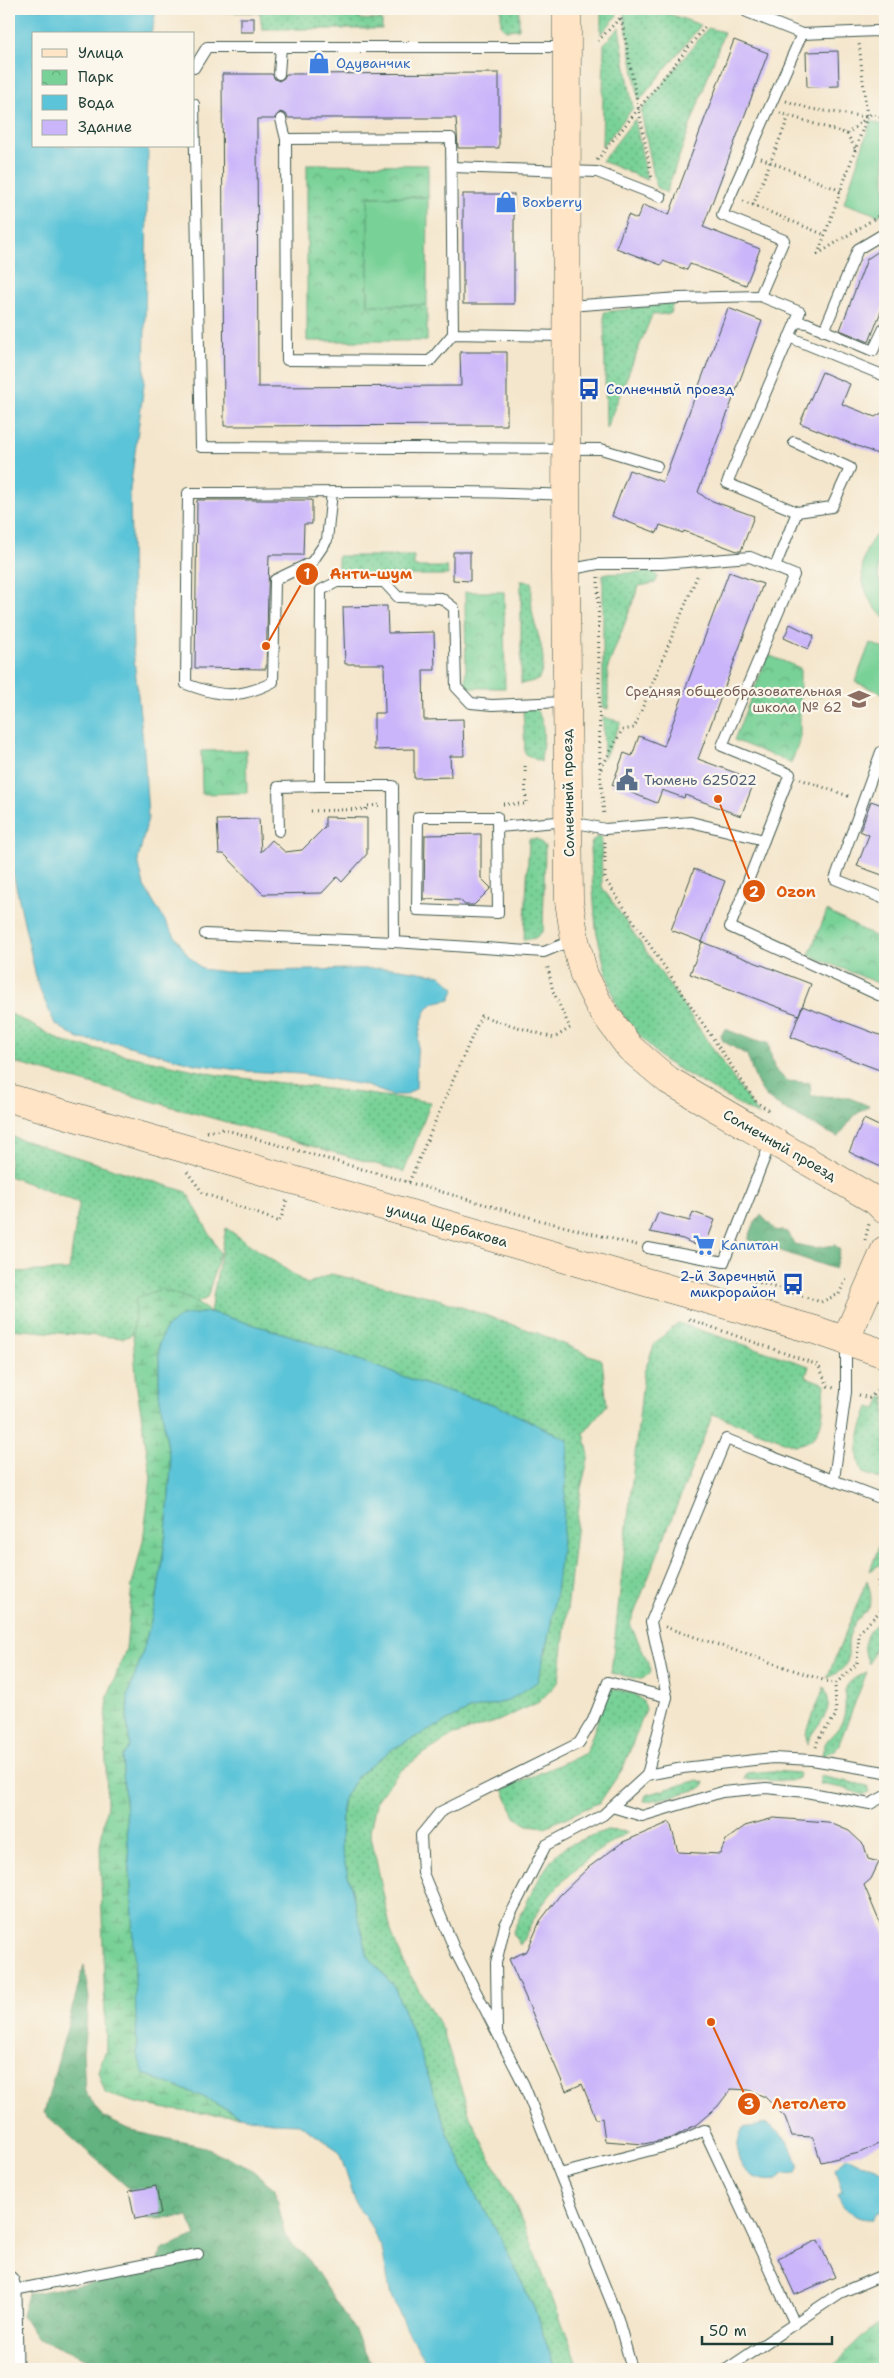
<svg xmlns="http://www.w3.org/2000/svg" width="894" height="2378" font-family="'Shantell Sans',sans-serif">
  <defs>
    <pattern id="grass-dots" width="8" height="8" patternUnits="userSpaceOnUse" patternTransform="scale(1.25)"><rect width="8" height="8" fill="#78d197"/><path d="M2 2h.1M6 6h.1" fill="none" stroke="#62ab7c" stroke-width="1.8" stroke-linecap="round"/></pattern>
    <pattern id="forest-crowns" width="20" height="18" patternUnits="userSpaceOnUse" patternTransform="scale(1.25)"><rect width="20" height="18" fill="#62b380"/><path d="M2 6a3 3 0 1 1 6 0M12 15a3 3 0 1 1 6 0" fill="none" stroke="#50936a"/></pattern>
    <pattern id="wetland-marsh" width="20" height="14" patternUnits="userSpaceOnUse" patternTransform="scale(1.25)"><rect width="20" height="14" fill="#78d197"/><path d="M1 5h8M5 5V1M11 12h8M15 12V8" fill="none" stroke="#62ab7c"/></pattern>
    <pattern id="park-crowns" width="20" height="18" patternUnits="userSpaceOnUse" patternTransform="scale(1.25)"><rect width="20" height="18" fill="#78d197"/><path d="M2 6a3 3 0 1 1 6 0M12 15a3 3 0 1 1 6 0" fill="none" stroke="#62ab7c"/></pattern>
  </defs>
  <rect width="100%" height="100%" fill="#fbf7ec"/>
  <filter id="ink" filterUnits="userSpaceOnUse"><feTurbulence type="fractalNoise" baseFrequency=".02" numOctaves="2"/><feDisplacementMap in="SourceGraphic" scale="10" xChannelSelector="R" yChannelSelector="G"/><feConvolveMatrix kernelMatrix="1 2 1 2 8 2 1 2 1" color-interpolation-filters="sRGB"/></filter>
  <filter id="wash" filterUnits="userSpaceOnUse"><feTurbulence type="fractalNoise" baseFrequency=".0096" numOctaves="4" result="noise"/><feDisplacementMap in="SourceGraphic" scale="20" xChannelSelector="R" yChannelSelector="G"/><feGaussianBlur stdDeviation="1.12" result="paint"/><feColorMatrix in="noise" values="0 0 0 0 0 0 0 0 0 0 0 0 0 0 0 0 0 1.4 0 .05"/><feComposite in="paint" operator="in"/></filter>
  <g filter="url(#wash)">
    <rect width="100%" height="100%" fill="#f4e6cc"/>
    <g fill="url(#grass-dots)" stroke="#4c8766">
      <polygon points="225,9 360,9 360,19 382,20 382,29 262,29 260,13 225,12"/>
      <polygon points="501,9 519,9 519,29 506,30 501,26"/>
      <polygon points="601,9 616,9 617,16 601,34"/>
      <polygon points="623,9 655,9 701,25 639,101"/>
      <polygon points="619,28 633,108 602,147 604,44"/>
      <polygon points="708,28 724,32 666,193 656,187 641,111"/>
      <polygon points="635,119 647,180 602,161"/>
      <polygon points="673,303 670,314 652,315 606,429 604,312"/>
      <polygon points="338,556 414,556 414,567 447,567 448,575 338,576"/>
      <polygon points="654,572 658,577 655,583 639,586 608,667 608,709 603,707 603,574"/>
      <path d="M521 581 532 582C532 591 531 601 532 610 535 632 551 659 538 680L521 684Z"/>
      <path d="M532 707C549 718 542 745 541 762L525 754 523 708Z"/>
      <polygon points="603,717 621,722 604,758"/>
      <path d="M601 836 602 887 759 1116 663 1060 631 1026 616 1005 606 972 596 929 590 850C591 842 593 838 601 836Z"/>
      <polygon points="529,839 537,839 545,846 543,931 535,938 524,940"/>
      <polygon points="9,1013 64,1042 218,1075 431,1102 404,1172 9,1061"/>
      <polygon points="10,1136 187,1192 220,1253 207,1298 124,1338 9,1329 9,1272 69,1270 79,1203 9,1176"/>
      <polygon points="226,1228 307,1284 331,1274 432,1297 537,1333 602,1360 607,1405 584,1433 589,1456 581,1488 559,1681 539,1702 498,1721 454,1735 420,1756 400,1771 377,1799 370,1831 391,1931 405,1966 442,2029 471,2119 518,2211 580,2369 555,2369 534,2308 497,2231 470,2184 445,2126 419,2050 394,1986 368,1956 341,1847 342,1801 358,1775 394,1748 469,1710 508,1701 546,1653 558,1568 568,1440 496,1405 427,1385 292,1336 210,1312"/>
      <path d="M678 1323 809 1366 806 1377 825 1384C822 1410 827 1443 794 1445L713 1414 630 1624 651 1669 650 1674 639 1679 611 1673 644 1372 655 1343Z"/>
      <path d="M885 1396V1481L863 1473C852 1451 861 1429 869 1407L877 1409 882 1397Z"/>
      <polygon points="885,1529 885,1561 870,1571"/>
      <path d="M867 1580C879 1617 861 1606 851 1631 842 1652 860 1664 827 1678Z"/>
      <path d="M885 1620V1622L869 1664C860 1645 865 1627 885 1620Z"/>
      <path d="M867 1672 839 1744 835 1750 822 1756C824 1735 837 1736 843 1719 851 1696 832 1687 867 1672Z"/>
      <path d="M824 1687C838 1715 814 1722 807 1745L806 1734Z"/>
      <path d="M609 1688C624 1692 642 1691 646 1709L623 1768 600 1802 545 1827 528 1825 515 1817 503 1789 586 1753Z"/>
      <polygon points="772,1771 799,1773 798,1778 790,1781 749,1780 744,1778 747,1773"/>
      <polygon points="820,1776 868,1786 870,1792 863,1795 843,1788 820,1784"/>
      <path d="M698 1780 705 1783 700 1789C690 1791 649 1803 644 1801L646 1795Z"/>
      <path d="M607 1830 629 1832C595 1851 566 1873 543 1904 534 1916 528 1932 520 1945L512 1933C523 1911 543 1864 561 1850 574 1841 592 1836 607 1830Z"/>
    </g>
    <g fill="url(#forest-crowns)" stroke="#40785a">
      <path d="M725 1029 755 1041 768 1043 774 1068 787 1081 810 1083 811 1096 847 1097 869 1106 855 1115 838 1137C824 1130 776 1107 767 1097 756 1086 752 1069 747 1055L723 1041 721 1036Z"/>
      <polygon points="761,1215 775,1230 788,1232 794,1244 815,1248 835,1245 840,1250 835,1269 748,1240 754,1224"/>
      <polygon points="84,1965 89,1998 83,2052 85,2092 103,2117 132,2131 201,2146 247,2166 275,2189 285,2236 309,2260 355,2331 373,2369 111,2369 37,2338 22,2315 28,2294 155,2272 162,2250 196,2236 188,2217 146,2218 133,2192 44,2113"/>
    </g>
    <g fill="url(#wetland-marsh)" stroke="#4c8766">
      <path d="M161 1289 192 1300 210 1312 181 1316 159 1344V1393L171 1468 166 1533 157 1598 141 1658 128 1695 127 1721 130 1746 122 1757 144 2074 201 2096 240 2116C193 2113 151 2110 105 2093L98 2071 106 2050 100 1846 107 1804 105 1731 108 1696 126 1649 132 1585 143 1541 151 1478 137 1388 133 1334 136 1298Z"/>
      <polygon points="885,2322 885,2369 828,2369 869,2330"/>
    </g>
    <g fill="url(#park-crowns)" stroke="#4c8766">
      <polygon points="307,164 428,165 428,197 369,197 368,305 427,305 427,341 307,341"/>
      <polygon points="465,592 504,592 505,688 466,688"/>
      <polygon points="768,655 800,668 800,740 791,763 734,740"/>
      <polygon points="246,750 247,793 202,794 201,751"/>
      <polygon points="827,911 885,942 885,986 809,955"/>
    </g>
    <g fill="#78d197" stroke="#4c8766">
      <polygon points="871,121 885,126 885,201 880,216 844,203"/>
      <polygon points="368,197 428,197 427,305 368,305"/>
      <path d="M885 527V550L878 567V576L885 595V618C856 594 853 551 885 527Z"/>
      <polygon points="870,643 885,649 885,694 855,682"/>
    </g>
    <g fill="#5cc4d8" stroke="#3e8086">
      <path d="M9 9H156L153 28 150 34H34V146H148L144 385 130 490 133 650 144 751 148 818 138 860 144 886 168 926 187 954 202 969 225 972 393 968 440 975 455 988 450 999C444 1001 435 1001 431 1005 415 1019 417 1067 416 1088L406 1095H391L364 1085 301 1074 246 1071 195 1064 122 1044 79 1039 55 1024 38 986 9 854Z"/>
      <path d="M210 1312 292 1336 427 1385 496 1405 568 1440C565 1517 559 1609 537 1682L508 1701 469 1710 394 1748 358 1775 342 1801 341 1847 368 1956 394 1986 419 2050 445 2126 470 2184 497 2231 534 2308 555 2369H430L418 2350 391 2297 382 2249 366 2217 357 2207 339 2151 299 2124 276 2123 240 2116 201 2096 144 2074 137 2054 133 1914 122 1757 130 1746 127 1721 128 1695 141 1658 157 1598 166 1533 171 1468 159 1393V1344L165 1329 181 1316Z"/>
      <path d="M767 2124C784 2132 790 2148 799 2164L796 2173 783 2174 778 2180C745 2185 728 2157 743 2128Z"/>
      <path d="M848 2157C859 2169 874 2162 885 2174V2209L876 2214 873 2219C857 2220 842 2210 838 2195L842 2192 835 2168Z"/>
    </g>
    <g id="blocks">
      <g fill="#cab5fa">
        <rect x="240" y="18" width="14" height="14"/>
        <polygon points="734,40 768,53 703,227 760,249 746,285 690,264 687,270 663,261 661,265 616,248 628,215 637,219 643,205 669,215"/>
        <polygon points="838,51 839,86 807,87 806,52"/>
        <polygon points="499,73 499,148 458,148 456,118 288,118 286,114 280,112 274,119 257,119 258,387 461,386 460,352 507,352 507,425 224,426 222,74 272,74 275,79 279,81 284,78 286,74"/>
        <rect x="463" y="194" width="51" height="110"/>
        <polygon points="885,247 885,301 869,342 840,330 867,259"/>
        <polygon points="728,308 762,321 698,492 707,499 754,516 741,551 737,551 684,531 683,533 660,525 657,533 612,516 629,470 663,482"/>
        <polygon points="822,372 850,384 842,404 875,417 885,411 885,457 800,423"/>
        <polygon points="197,500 312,500 312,524 304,524 303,555 269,555 266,669 195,668"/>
        <polygon points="453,552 470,552 470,581 453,580"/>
        <polygon points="729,572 763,584 698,759 755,780 741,816 685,795 684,798 662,790 657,803 612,785 624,753 632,756 639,736 664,746"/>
        <polygon points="387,606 388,633 434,632 435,670 423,670 424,720 463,719 464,756 450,756 451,777 414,778 414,749 374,750 374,713 385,713 384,664 345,664 343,607"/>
        <polygon points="790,624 814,636 808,649 784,638"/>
        <polygon points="871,801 885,806 885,876 857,866 869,835 860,831"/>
        <polygon points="325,817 367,818 367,854 342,882 337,877 322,893 263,894 224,854 219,854 217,820 259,819 261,852 272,840 285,852 302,850 325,827"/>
        <polygon points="481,834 481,878 491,888 474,905 465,905 460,900 424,899 425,835"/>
        <polygon points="694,869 725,881 702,942 671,930"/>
        <polygon points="702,942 811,984 799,1015 690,974"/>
        <polygon points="802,1006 885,1037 885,1072 791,1037"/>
        <polygon points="864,1119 885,1129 885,1169 849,1152"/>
        <polygon points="693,1212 715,1220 704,1249 683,1239 650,1232 658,1213 690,1221"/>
        <polygon points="774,1818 828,1822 849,1831 864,1845 868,1859 879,1862 871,1879 864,1885 885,1935 885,2141 859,2153 821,2162 813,2137 792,2136 785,2117 765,2097 749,2090 731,2089 718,2106 697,2124 672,2138 644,2144 605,2141 602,2118 596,2119 582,2084 566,2091 509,1959 527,1951 540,1921 560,1895 589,1867 623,1842 670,1822 678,1852 720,1854 726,1840 745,1826"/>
        <polygon points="156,2186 161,2214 135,2219 129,2191"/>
        <polygon points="818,2240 835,2277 795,2295 778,2258"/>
      </g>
    </g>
  </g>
  <g filter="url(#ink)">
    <use href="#blocks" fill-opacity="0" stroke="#3f564b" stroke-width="1"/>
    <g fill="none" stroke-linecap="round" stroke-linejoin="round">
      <g stroke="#3f564b" stroke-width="12">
        <g id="lane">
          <polyline points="747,9 747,12 802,34 722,215 784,240 760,296"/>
          <polyline points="802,34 877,31 885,36"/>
          <polyline points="194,68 207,47 566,47"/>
          <polyline points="279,74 281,47"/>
          <polyline points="194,104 201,447 601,449 657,466"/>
          <polyline points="281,119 286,139"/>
          <polyline points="452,167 597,172 661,197"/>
          <polyline points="568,306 679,298 760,296 800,312 727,483 797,512 775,567"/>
          <polyline points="796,322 807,323 873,351 885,326"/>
          <polyline points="824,331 858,249 885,233"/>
          <polyline points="453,334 451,138 286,139 287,360 430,361 453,334 565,336"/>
          <polyline points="789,337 885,376"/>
          <polyline points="794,442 850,468 832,507 797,512"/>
          <path d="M332 492 327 540 312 562 275 580 273 682C239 699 221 697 186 684L188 493C314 493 440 489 565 495"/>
          <polyline points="567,570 598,564 662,564 750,557 794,575 722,746 790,774 764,840"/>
          <polyline points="566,702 492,705 471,703 456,687 454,608 441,598 398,597 384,582 337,582 321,590 320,786 393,786 394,942 544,952 573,940"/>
          <polyline points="885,753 881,752 835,879 885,899"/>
          <polygon points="418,817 497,817 498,913 417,910"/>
          <polyline points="498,827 568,821 605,829 691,822 764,840 730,927 885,998"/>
          <polyline points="279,831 278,787 320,786"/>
          <polyline points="205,934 394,942"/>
          <polyline points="648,1248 724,1262 771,1141"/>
          <polyline points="834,1479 846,1392 846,1343"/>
          <polyline points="647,1775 667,1697 651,1622 726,1439 885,1500"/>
          <polyline points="612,1807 642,1816 722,1792 766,1788 806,1792 870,1804 885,1796"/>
          <polyline points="497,2029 496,1963 505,1925 546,1845 603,1815 647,1775 683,1768 773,1758 812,1760 885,1772"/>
          <polyline points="560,2174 674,2144 704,2130 795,2324"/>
          <polyline points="9,2291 198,2254"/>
          <polyline points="632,2369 618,2319 524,2085 456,1953 423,1873 421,1835 440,1812 579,1743 593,1720 608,1682 667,1697"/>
          <polyline points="727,2369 840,2293 885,2274"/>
        </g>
      </g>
      <g stroke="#3f564b" stroke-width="21">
        <polyline id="street" points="9,2281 12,2291 13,2369"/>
      </g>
      <g stroke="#3f564b" stroke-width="29">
        <g id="secondary">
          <polyline points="567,9 566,570 569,901 575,940 584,975 600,1007 630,1048 668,1080 876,1201 885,1210"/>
          <polyline points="9,1098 207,1155"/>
          <polyline points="663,1287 815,1330 885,1354"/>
          <polyline points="846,1339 885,1250"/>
        </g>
      </g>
      <g stroke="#3f564b" stroke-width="3" stroke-dasharray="1 4" stroke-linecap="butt">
        <polyline points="598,41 621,17 652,179"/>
        <polyline points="786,101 811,109 867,117 859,43"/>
        <polyline points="780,113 847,134 871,114 885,119"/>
        <polyline points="867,117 818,254 885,212"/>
        <polyline points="847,134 855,148"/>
        <polyline points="761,158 841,191"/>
        <polyline points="597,160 705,27"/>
        <polyline points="743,201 825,235"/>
        <polyline points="753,205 789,116"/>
        <polyline points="598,577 600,770 604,816"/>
        <polyline points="601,769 622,730 634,728 698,574"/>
        <polyline points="800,779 851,797"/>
        <polyline points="503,804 526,804 525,763"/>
        <polyline points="311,811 366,809 366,806 382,805"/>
        <polyline points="605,842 605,879 756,1102 770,1111"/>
        <polyline points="207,1132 223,1129 543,1221 637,1245"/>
        <polyline points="187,1172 203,1193 280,1222 287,1199"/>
        <polyline points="409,1182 481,1016 554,1038 570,1028 553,991 547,964"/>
        <polyline points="865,1240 869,1224"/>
        <polyline points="725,1276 745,1278 821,1302 839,1294"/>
        <polyline points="839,1294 847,1277"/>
        <polyline points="689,1319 818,1365 828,1386 834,1388"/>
        <polyline points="882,1387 885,1380"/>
        <polyline points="859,1395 869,1398 882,1387 885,1388"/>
        <polyline points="665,1627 835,1684"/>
        <polyline points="816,1747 818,1740 836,1715 835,1684 857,1664 859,1633 881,1610 878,1580 885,1571"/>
      </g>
      <use href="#lane" stroke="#fff" stroke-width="10"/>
      <use href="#street" stroke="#fff" stroke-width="19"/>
      <use href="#secondary" stroke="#ffe4c6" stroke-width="28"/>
      <g stroke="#3f564b" stroke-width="29" stroke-linecap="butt">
        <polyline id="secondary-bridge" points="207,1155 663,1287"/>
      </g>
      <use href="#secondary-bridge" stroke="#ffe4c6" stroke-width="28"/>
    </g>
  </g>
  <defs>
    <g id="shop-bare" transform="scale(1.725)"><path d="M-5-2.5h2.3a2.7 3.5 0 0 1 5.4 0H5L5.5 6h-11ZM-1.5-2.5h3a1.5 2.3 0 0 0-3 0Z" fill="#3f7fe0" stroke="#fbf7ec" stroke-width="2.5" paint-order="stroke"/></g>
    <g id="bus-bare" transform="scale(1.725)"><path d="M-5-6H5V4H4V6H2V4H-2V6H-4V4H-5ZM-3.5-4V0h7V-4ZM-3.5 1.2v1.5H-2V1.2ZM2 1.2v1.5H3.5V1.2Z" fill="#1a4fb4" stroke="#fbf7ec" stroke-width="2.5" paint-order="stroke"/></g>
    <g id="school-bare" transform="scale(1.725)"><path d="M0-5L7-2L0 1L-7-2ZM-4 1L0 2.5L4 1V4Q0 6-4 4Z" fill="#8d6e63" stroke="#fbf7ec" stroke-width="2.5" paint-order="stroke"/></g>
    <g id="civic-bare" transform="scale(1.725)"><path d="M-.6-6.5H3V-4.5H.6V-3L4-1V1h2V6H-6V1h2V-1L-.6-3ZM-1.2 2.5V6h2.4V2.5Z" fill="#5c6f8a" stroke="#fbf7ec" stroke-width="2.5" paint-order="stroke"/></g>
    <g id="supermarket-bare" transform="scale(1.725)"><path d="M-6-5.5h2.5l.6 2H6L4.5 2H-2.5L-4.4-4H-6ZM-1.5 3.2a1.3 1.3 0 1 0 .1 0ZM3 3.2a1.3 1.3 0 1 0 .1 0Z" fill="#3f7fe0" stroke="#fbf7ec" stroke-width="2.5" paint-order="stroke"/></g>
  </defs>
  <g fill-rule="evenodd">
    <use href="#shop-bare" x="319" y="63"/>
    <use href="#shop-bare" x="506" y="202"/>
    <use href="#bus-bare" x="589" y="389"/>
    <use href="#school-bare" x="859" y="699"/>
    <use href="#civic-bare" x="627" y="780"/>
    <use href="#supermarket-bare" x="704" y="1245"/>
    <use href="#bus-bare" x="793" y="1284"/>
  </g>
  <g text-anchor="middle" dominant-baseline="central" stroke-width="4.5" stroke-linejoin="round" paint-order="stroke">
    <g font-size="14" fill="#366cbe" stroke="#fbf7ec" text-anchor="start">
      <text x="336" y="63">Одуванчик</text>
      <text x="522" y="202">Boxberry</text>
      <text x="721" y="1245">Капитан</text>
    </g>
    <g font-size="14" fill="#164399" stroke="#fbf7ec" text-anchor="start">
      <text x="606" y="389">Солнечный проезд</text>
      <text x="776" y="1276" text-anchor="end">2-й Заречный<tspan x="776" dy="16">микрорайон</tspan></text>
    </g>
    <g font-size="14" fill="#785e54" stroke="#fbf7ec" text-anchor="end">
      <text x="842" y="691">Средняя общеобразовательная<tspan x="842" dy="16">школа № 62</tspan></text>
    </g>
    <g font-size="14" fill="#4e5e75" stroke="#fbf7ec" text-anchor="start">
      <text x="644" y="780">Тюмень 625022</text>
    </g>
    <g font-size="14" fill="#1f3d34" stroke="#fbf7ec">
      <text transform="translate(568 793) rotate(-91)">Солнечный проезд</text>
      <text transform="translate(780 1145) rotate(30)">Солнечный проезд</text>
      <text transform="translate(447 1225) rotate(16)">улица Щербакова</text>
    </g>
  </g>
  <path fill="none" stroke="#de580e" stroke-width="2" d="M266 646L307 574M718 799L754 891M711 2022L749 2104"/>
  <g fill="#de580e" stroke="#fbf7ec" stroke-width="2">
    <circle cx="266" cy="646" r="5"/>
    <circle cx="718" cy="799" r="5"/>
    <circle cx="711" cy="2022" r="5"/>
    <circle cx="307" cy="574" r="12"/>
    <circle cx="754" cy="891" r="12"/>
    <circle cx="749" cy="2104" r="12"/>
  </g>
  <g font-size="15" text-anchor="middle" font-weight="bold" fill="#fff">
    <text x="307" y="579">1</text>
    <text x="754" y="897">2</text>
    <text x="749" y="2109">3</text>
  </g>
  <g font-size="15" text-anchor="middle" font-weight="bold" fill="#de580e" stroke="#fbf7ec" stroke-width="4.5" stroke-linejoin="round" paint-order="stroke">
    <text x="371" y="579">Анти-шум</text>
    <text x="796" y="897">Ozon</text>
    <text x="809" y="2109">ЛетоЛето</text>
  </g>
  <rect width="894" height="2378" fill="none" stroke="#fbf7ec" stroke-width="30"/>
  <rect x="32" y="32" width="162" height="115" fill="#fbf7ec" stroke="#a3ada2"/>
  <rect x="42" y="49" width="25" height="8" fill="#ffe4c6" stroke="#a3ada2"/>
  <text x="78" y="58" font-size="15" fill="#1f3d34">Улица</text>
  <rect x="42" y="70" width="25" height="15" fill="url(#park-crowns)" stroke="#a3ada2"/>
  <text x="78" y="82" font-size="15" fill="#1f3d34">Парк</text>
  <rect x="42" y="95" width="25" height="15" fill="#5cc4d8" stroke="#a3ada2"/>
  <text x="78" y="108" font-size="15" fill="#1f3d34">Вода</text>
  <rect x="42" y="120" width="25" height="15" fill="#cab5fa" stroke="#a3ada2"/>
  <text x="78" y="132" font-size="15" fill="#1f3d34">Здание</text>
  <path d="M702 2336v8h130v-8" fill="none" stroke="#1f3d34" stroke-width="2.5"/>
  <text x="709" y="2336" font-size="15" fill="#1f3d34" stroke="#fbf7ec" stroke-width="4" paint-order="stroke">50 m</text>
</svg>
